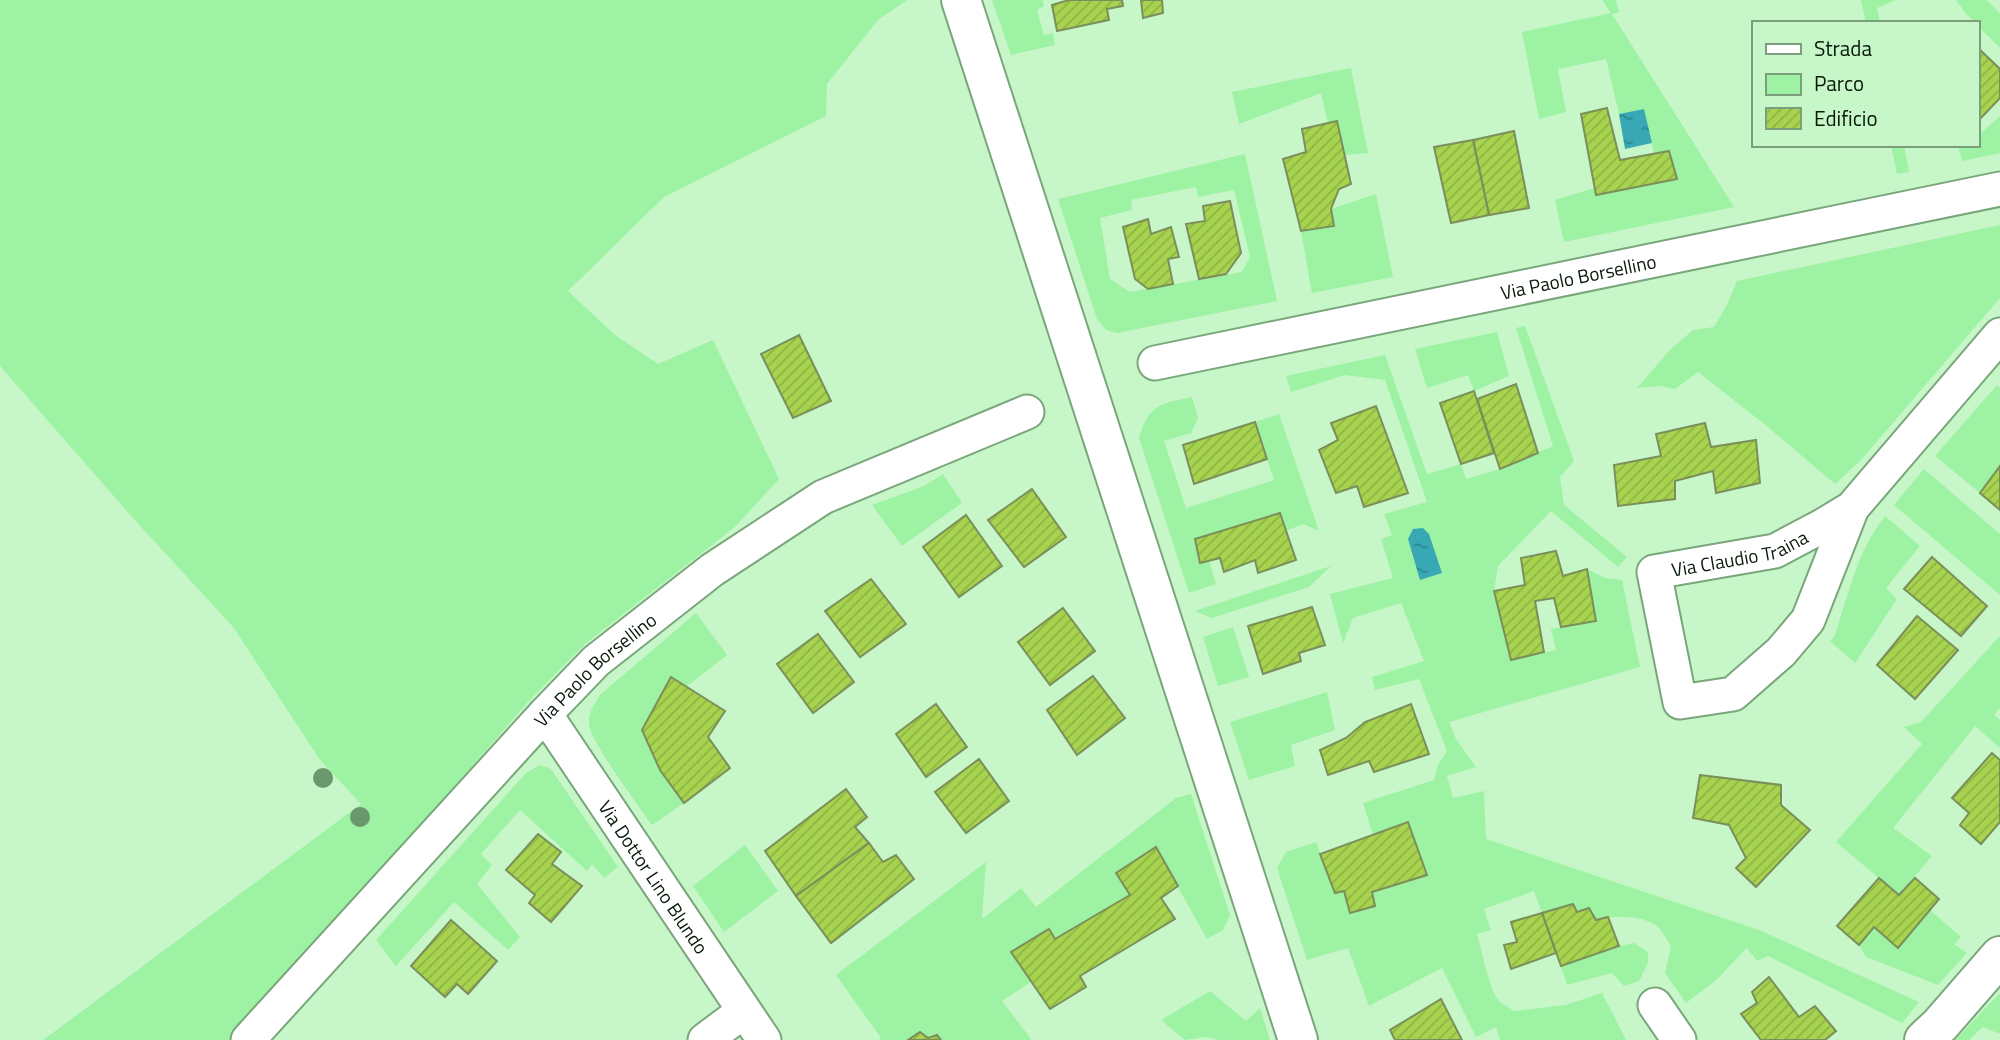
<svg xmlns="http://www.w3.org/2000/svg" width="2000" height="1040" font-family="'Titillium Web',sans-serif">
  <defs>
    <pattern id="water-ripples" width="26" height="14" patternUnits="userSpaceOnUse" patternTransform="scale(1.75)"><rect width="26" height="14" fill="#38a8b5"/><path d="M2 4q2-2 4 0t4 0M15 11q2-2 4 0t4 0" fill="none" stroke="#2d8891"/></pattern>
    <pattern id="building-hatch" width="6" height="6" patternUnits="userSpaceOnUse" patternTransform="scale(1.75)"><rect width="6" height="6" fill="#a7d34f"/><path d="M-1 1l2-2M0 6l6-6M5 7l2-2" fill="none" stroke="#8eb544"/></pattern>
  </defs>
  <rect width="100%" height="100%" fill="#c7f7c8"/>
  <g fill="#9ef2a3" fill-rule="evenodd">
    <polygon points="0,0 907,0 878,20 827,84 826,116 664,197 568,291 615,335 658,364 713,340 779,479 735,527 585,644 528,702 237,1036 232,1040 43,1040 361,804 320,760 234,628 132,517 0,366"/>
    <polygon points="992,0 1043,0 1044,6 1037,10 1044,35 1053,33 1055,45 1011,55"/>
    <polygon points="1602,0 1616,0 1619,12 1612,14 1734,207 1564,242 1555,200 1595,188 1596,195 1677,179 1669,151 1654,154 1644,109 1619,114 1606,59 1558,69 1566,112 1539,119 1522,32 1611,13"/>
    <polygon points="1861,0 1896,0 1877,8 1880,23 1866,23"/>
    <polygon points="1956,0 1987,0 2000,14 2000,48 1977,25 1977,23 1966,14"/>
    <polygon points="1351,68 1368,153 1345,155 1337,121 1328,123 1321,93 1239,124 1232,92"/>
    <polygon points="2000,116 2000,153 1962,161 1958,145 1977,145 1977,134 1982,132"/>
    <polygon points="1891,145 1904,145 1909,172 1897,174"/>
    <path d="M1245 154 1277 301 1117 333 1106 330 1097 319 1058 199ZM1196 187 1198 197 1234 190 1250 257 1242 272 1130 292 1110 279 1100 218 1132 210 1131 200Z"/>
    <polygon points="1376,194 1393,277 1312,293 1301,231 1334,226 1331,209"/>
    <polygon points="2000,225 2000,298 1861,460 1835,484 1768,427 1698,372 1675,389 1659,386 1637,388 1670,350 1693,330 1714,327 1727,305 1737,281"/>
    <path d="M1525 326 1574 461 1560 477 1564 505 1627 557 1618 567 1551 511 1498 566 1494 591 1511 659 1556 650 1551 629 1596 621 1587 569 1605 578 1622 580 1640 667 1449 722 1456 739 1476 767 1447 776 1453 798 1484 791 1486 839 1759 930 1919 1002 1902 1023 1768 956 1757 961 1747 948 1715 981 1686 1003 1665 973 1671 946C1667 940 1663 932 1658 927 1643 915 1614 915 1596 920L1589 908 1577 912 1573 904 1542 913 1534 891 1484 909 1491 930 1477 934C1482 950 1489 991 1500 1002 1504 1005 1510 1008 1514 1011L1566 1005 1602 993 1626 1040H1500L1496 1027 1476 1037 1442 968 1369 1006 1348 948 1307 960 1277 868 1286 852 1316 842 1335 893 1344 891 1350 912 1375 906 1372 892 1426 875 1373 835 1363 803 1434 780 1438 765 1447 751 1419 679 1375 690 1372 677 1424 661 1401 603 1353 618 1343 643 1330 594 1393 578 1381 539 1392 535 1384 514 1427 502 1385 380 1345 375 1291 392 1286 376 1385 355 1427 474 1461 464 1466 479 1500 469 1553 446 1516 328Z"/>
    <polygon points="1497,332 1509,376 1474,391 1468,375 1427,388 1415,349"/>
    <polygon points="1997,385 2000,387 2000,466 1980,493 1935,456"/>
    <path d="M1192 397 1198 418 1191 433 1164 441 1186 508 1274 480 1255 422 1279 414 1319 531 1303 524 1286 531 1280 513 1195 539 1200 562 1209 560 1216 584 1189 593 1139 438C1149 404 1159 404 1192 397Z"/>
    <polygon points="1924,469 2000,534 2000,595 1894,505"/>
    <polygon points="943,474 962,503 902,546 872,505 924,486"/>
    <path d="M1885 516 1920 546 1886 588 1897 599 1855 663 1830 641 1835 635C1848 595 1858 550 1885 516Z"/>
    <polygon points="1331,566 1309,587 1212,618 1195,611"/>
    <path d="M696 613 727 655 686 687 671 677 642 730 660 770 684 803 652 825C639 806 591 743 589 724 588 712 595 703 601 694Z"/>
    <polygon points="1233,627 1249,677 1218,686 1203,637"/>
    <polygon points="2000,636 2000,708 1994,715 2000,720 2000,748 1975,726 1893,828 1932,856 1899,895 1836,842 1922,744 1904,727 1921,722"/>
    <polygon points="1327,692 1335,730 1291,745 1295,766 1249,780 1230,722"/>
    <polygon points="540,765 551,769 618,867 604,878 592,864 587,871 520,810 481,854 492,865 477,884 520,937 508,950 454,902 396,966 376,940 526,773"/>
    <polygon points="1191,794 1230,915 1223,930 1207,939 1156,848 1117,873 1130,895 1055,939 1049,929 1011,952 1031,982 1002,1001 1031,1039 1029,1040 879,1040 881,1038 836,975 986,862 982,919 1021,888 1036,907 1176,798"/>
    <polygon points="745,845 778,891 724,932 693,886"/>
    <polygon points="1930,910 1961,937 1954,944 1967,953 1938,985 1866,957 1859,945 1874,927 1898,947"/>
    <polygon points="1634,943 1648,952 1648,963 1639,981 1624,986 1612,973 1567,985 1561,966 1619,946"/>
    <polygon points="1210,991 1246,1021 1260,1008 1270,1040 1219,1040 1206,1037 1185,1040 1161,1020"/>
    <polygon points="2000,993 2000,1034 1983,1027 1969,1040 1955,1040"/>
  </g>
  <g fill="url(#water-ripples)">
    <polygon points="1644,109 1652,143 1625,149 1619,114"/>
    <polygon points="1423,528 1429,534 1442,573 1420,580 1408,539 1413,529"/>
  </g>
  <g fill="url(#building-hatch)" stroke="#7b8f5a" stroke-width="2">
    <polygon points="1069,0 1122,0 1123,6 1107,9 1109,20 1057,31 1052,5"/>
    <polygon points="1141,0 1162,0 1163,13 1143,18"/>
    <polygon points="1977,47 2000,69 2000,98 1977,122"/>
    <polygon points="1607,108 1620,160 1669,151 1677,179 1596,195 1581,114"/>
    <polygon points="1337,121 1351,184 1339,189 1331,209 1334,226 1301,231 1283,159 1306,152 1302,129"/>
    <polygon points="1514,131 1529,208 1489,215 1473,140"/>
    <polygon points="1473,140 1489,215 1451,223 1434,147"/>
    <polygon points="1230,201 1241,253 1226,274 1199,279 1186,224 1205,221 1203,206"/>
    <polygon points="1148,219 1151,234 1171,227 1179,257 1168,259 1173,284 1148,289 1135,279 1123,227"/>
    <polygon points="799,335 831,401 793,418 761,354"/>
    <polygon points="1516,384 1538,453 1500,469 1477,399"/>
    <polygon points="1474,391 1494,453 1461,464 1440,403"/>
    <polygon points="1376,406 1408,493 1364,507 1357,486 1336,493 1319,450 1338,440 1331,423"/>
    <polygon points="1255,422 1267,459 1194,484 1183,445"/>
    <polygon points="1705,423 1711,447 1756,440 1760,483 1716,493 1713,471 1675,481 1675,499 1618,506 1614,465 1661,456 1656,434"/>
    <polygon points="2000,466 2000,510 1980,493"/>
    <polygon points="1032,489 1066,537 1024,567 988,520"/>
    <polygon points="1280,513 1296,560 1258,573 1255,560 1224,572 1220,558 1200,563 1195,539"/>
    <polygon points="966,515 1002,566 959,597 923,547"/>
    <polygon points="1556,551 1563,576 1587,569 1596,621 1561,627 1554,598 1535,601 1544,652 1511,660 1494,591 1525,585 1521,558"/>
    <polygon points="1932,557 1987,606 1961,636 1904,589"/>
    <polygon points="871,579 906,624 860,657 825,611"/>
    <polygon points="1312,607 1325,645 1299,653 1301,661 1263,674 1248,626"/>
    <polygon points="1063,608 1095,651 1050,685 1018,642"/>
    <polygon points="1917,616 1958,650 1915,699 1877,665"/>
    <polygon points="818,634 854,682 813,713 777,664"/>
    <polygon points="1093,676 1125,718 1077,755 1047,710"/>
    <polygon points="671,677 725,711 708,737 730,768 684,803 660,770 642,730"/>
    <polygon points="936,704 967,747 926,777 896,734"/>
    <polygon points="1411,704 1429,754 1374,772 1369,761 1328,775 1320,750 1346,738 1365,722"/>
    <polygon points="1992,753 2000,760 2000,822 1981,844 1960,825 1969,813 1952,798"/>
    <polygon points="979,759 1009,801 966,833 935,792"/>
    <polygon points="1700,775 1781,785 1781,805 1810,830 1756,887 1736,868 1746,858 1729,825 1693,818"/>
    <polygon points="846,789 867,817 855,827 869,843 796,896 765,851"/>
    <polygon points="1408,822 1427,875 1372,892 1375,906 1350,913 1344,891 1335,893 1320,854"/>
    <polygon points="538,834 561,852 552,864 582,886 551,922 529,903 535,895 506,870"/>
    <polygon points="869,843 883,862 896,855 914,879 831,943 796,896"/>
    <polygon points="1156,847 1178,886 1161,898 1175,919 1080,976 1086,987 1050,1009 1011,952 1049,929 1055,939 1130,895 1116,873"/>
    <polygon points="1879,878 1899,895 1915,878 1939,899 1898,948 1874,927 1859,945 1837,926"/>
    <polygon points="1573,904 1577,912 1589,908 1596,920 1608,917 1619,946 1561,966 1542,913"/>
    <polygon points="1542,913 1556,953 1511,969 1504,945 1517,942 1511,922"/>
    <polygon points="451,920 497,961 468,994 457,984 445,997 411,966"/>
    <polygon points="1769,977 1799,1017 1815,1006 1836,1031 1825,1040 1761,1040 1741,1014 1757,1003 1752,992"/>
    <polygon points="1441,999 1462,1040 1395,1040 1390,1030"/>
    <polygon points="920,1032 928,1038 937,1035 941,1040 908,1040"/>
  </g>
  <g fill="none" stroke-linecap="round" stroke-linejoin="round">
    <g stroke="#79a67b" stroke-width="37">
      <g id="street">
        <path id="s1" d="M1155 363 2000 189"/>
        <path id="s2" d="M1852 508 1808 620 1781 652 1733 694 1680 702 1654 572 1775 551 1824 525 1852 508 2000 335"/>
        <path id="s3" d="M545 714 764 1040"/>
        <polyline points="1655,1005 1679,1040"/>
        <path id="s4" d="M248 1040 545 714 596 661 712 570 823 497 1027 412"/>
        <polyline points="705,1040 744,1011"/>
      </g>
    </g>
    <g stroke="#79a67b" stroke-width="42">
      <g id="secondary">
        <polyline points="961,0 1298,1040"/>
        <polyline points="1924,1040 1940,1025 2000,956"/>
      </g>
    </g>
    <use href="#street" stroke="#fff" stroke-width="33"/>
    <use href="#secondary" stroke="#fff" stroke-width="38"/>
  </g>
  <g fill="#6b976d">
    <circle cx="323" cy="778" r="10"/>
    <circle cx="360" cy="817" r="10"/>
  </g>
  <g text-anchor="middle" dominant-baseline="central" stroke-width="5" stroke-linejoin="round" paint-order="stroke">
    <g font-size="19" fill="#081909" stroke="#c7f7c8">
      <text stroke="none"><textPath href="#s1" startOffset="432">Via Paolo Borsellino</textPath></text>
      <text stroke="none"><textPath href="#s2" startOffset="500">Via Claudio Traina</textPath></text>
      <text stroke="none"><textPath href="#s4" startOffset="508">Via Paolo Borsellino</textPath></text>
      <text stroke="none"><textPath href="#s3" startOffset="196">Via Dottor Lino Blundo</textPath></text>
    </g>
  </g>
  <rect x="1752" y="21" width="228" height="126" fill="#c7f7c8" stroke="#7b9e7c" stroke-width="2"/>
  <rect x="1766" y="44" width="35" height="10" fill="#ffffff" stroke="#7b9e7c" stroke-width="2"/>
  <text x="1814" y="56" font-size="21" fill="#081909">Strada</text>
  <rect x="1766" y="74" width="35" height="21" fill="#9ef2a3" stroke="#7b9e7c" stroke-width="2"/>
  <text x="1814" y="91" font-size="21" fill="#081909">Parco</text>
  <rect x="1766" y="108" width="35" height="21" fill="url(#building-hatch)" stroke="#7b9e7c" stroke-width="2"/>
  <text x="1814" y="126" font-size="21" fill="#081909">Edificio</text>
</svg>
